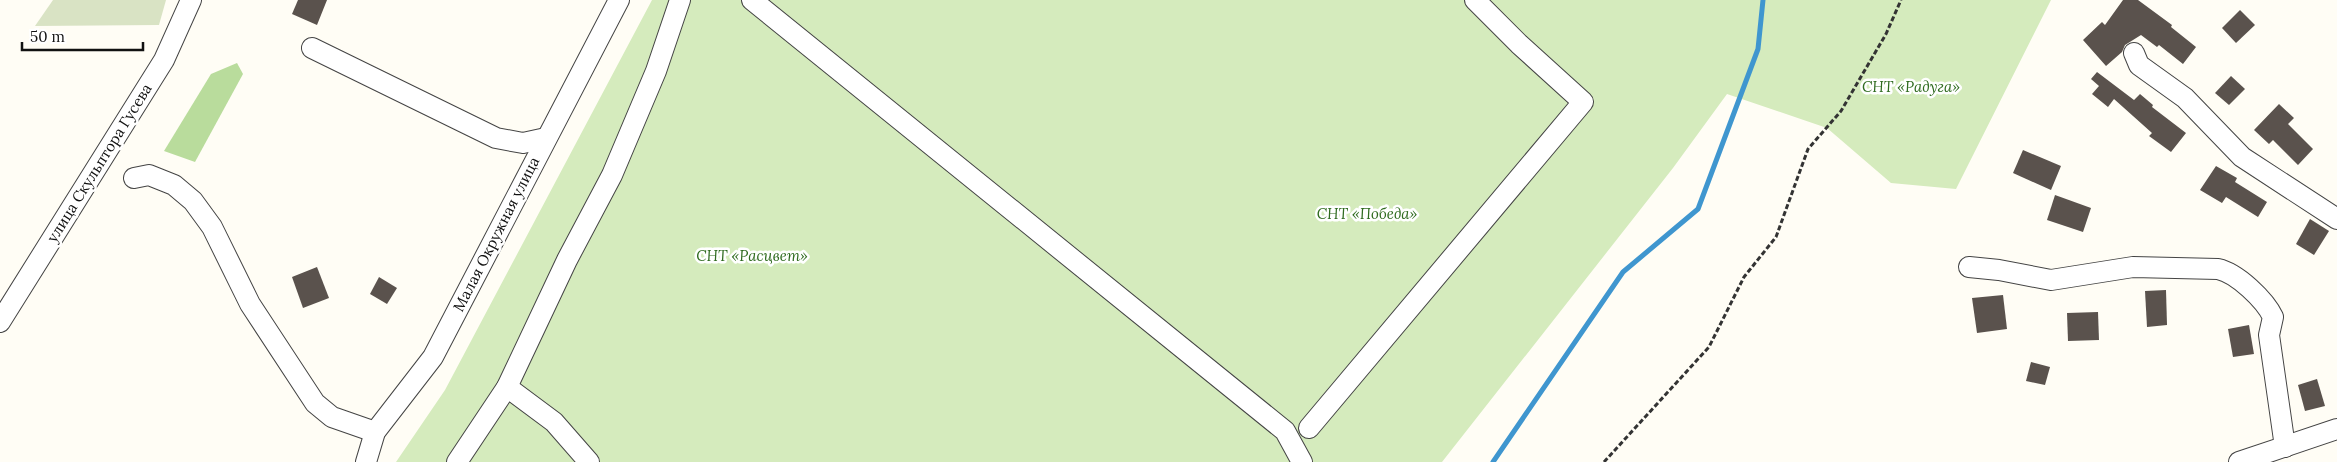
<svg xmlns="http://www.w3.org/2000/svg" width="2337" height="462" font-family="Lora,serif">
  <rect width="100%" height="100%" fill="#fffdf5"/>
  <polygon fill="#d5ebbd" points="652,0 2051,0 1956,189 1891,183 1827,128 1727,94 1673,168 1442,462 396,462 445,390"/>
  <polygon fill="#b9dc9c" points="237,63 243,74 195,162 164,151 211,74"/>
  <polygon fill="#d9e3c4" points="53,0 166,0 159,25 35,26"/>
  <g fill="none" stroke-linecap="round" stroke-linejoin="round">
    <polyline stroke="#3f96cf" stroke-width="5" points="1493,462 1623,272 1698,209 1758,49 1763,0"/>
  </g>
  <g fill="#5a524d">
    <polygon points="298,0 327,0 317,25 292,14"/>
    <polygon points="2123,0 2138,0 2172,25 2171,27 2196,47 2183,64 2159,45 2157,47 2141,35 2125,45 2122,52 2106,66 2083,40 2102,22 2105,25"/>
    <polygon points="2240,10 2255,25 2236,43 2222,28"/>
    <polygon points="2097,72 2134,100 2140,94 2153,105 2152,107 2186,133 2171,152 2149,136 2152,133 2114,99 2108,107 2092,94 2099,86 2091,79"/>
    <polygon points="2231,76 2245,89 2229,105 2215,93"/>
    <polygon points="2279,104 2294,118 2288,124 2313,149 2298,165 2273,140 2269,144 2254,130"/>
    <polygon points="2023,150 2061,166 2051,190 2013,173"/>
    <polygon points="2216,166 2237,178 2235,182 2267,202 2258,217 2226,197 2222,203 2200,190"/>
    <polygon points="2055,195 2091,208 2083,232 2047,220"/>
    <polygon points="2310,219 2329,231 2314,255 2296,244"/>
    <polygon points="317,267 329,298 303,308 292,277"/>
    <polygon points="379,277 397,288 387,304 370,294"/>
    <polygon points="2166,290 2167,325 2147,327 2145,291"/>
    <polygon points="2003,295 2007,329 1977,333 1972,298"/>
    <polygon points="2098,312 2099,340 2068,341 2067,313"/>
    <polygon points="2249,325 2254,354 2233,357 2228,329"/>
    <polygon points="2031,362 2050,367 2045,385 2026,381"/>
    <polygon points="2317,379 2325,406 2305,411 2298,385"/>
  </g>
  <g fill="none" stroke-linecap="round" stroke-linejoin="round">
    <g stroke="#444" stroke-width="22">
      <g id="minor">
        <polyline points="752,0 1285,431 1302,462"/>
        <polyline points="312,48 496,138 523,143 546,138"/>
        <polyline points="2134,53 2139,65 2185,98 2242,157 2337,219"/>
        <polyline points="134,178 149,175 174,185 193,201 212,227 250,304 315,403 332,417 375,432"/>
        <path d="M1969 267 1999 270 2051 280 2133 267 2218 269C2237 273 2265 300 2273 317L2269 335 2285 447"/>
        <polyline points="0,322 164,60 191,0"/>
        <polyline points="507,387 554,422 589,462"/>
        <polyline points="1309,428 1583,102 1519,44 1475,0"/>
        <polyline points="366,462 375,432 433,357 619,0"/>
        <polyline points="457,462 507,387 567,260 612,175 656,71 680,0"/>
        <polyline points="2239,462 2337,429"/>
      </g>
    </g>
    <polyline stroke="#333" stroke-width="3" stroke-dasharray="5 2.5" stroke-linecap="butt" points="1604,462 1709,347 1744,277 1776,237 1808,149 1841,111 1886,34 1901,0"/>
    <use href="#minor" stroke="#fff" stroke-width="20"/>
  </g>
  <g text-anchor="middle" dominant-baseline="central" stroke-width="5" stroke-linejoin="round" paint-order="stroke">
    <g font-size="15" font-style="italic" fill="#2f6b1f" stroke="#fff">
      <text x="1911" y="86">СНТ «Радуга»</text>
      <text x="1367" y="213">СНТ «Победа»</text>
      <text x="752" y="255">СНТ «Расцвет»</text>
    </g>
    <g font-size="15" fill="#111" stroke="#fff">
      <text transform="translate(99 163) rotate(-58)">улица Скульптора Гусева</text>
      <text transform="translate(496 234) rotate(-63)">Малая Окружная улица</text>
    </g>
  </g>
  <path d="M22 42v8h121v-8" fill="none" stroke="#111111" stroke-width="2.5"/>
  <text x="30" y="42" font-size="15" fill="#111111" stroke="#ffffff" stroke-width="4" paint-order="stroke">50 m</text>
</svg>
